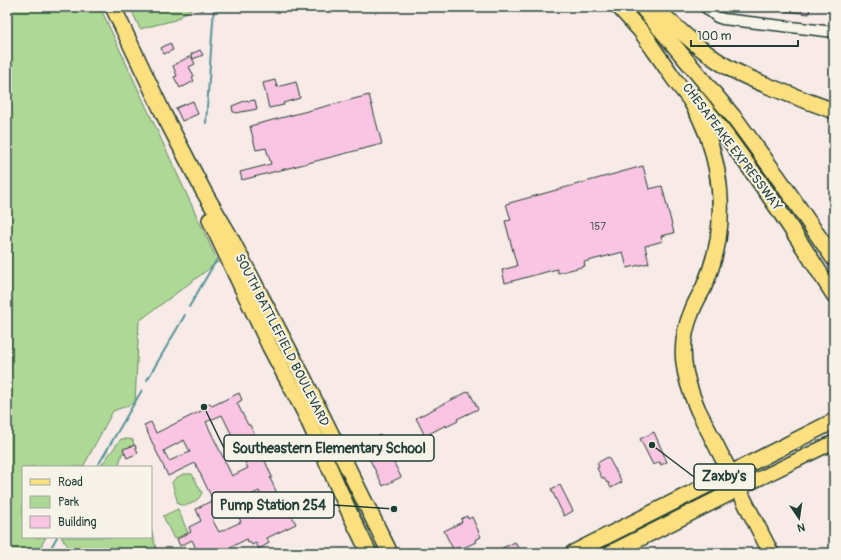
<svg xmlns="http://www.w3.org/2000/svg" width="841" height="560" font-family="Pangolin,sans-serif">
  <rect width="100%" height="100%" fill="#f7eae7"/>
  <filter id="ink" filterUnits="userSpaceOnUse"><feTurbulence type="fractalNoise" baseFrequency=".025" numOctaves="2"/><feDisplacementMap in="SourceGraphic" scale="8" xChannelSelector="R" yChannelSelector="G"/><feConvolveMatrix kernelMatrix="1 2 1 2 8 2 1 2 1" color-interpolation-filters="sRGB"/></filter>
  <g filter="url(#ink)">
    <g fill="#aed895" stroke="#668a64">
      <polygon points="7,7 100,7 218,262 139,321 135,403 113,411 83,467 23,467 23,537 46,537 37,553 7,553"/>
      <polygon points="128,7 206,7 202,11 193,8 175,20 140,29 132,11"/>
      <polygon points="121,439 129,439 133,440 134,446 128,453 122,453 119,465 120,467 104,467 102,464"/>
      <path d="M183 474H192L202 493C198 502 187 508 178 504L172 482 176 478Z"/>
      <polygon points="178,509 188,533 174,539 163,516"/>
      <polygon points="151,528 157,553 73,553 61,537 151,537"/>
    </g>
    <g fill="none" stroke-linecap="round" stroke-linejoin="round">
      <g stroke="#589496" stroke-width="2">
        <polyline points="206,123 214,7"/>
        <polyline points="189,307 217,259"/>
        <polyline points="147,380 185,315"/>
        <polyline points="97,467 142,390"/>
        <polyline points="48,553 57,537"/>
      </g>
    </g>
    <g fill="#f9c5e2" stroke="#1f3d34" fill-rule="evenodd">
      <polygon points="785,7 810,7 809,14 785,11"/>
      <polygon points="170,43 173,50 164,54 161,48"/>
      <polygon points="200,50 203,55 193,59 191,54"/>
      <polygon points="191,56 195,64 189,67 194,76 192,77 194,81 183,87 183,86 180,88 174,77 177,76 173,66 175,65 175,64"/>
      <polygon points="275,80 277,87 296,82 300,98 283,103 284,105 269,108 263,83"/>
      <polygon points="369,95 382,144 242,180 240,172 271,164 266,148 256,150 250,126"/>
      <polygon points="247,100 248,101 255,100 257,109 236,113 235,112 233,112 232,106"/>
      <polygon points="193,101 198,114 182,121 176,108"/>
      <polygon points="643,166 649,189 662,186 674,233 661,236 663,241 645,246 649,263 627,268 623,252 584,262 585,266 558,273 557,269 505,283 502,270 517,266 505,221 511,220 506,204"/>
      <polygon points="469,391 478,409 457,419 458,421 446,427 446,425 425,436 416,418"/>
      <path d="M239 393 242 400 237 403 248 425H250L256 437 260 447H259L272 477 270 478 281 502 284 500 296 524 267 538 269 543 259 549 256 543 252 545 250 542 248 543 247 539 219 553H198L192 540 180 546 177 539 191 532 189 527 201 521 196 509 213 500 195 463 168 476 144 425 151 422 156 433 205 409 203 406 210 403 212 406ZM222 415 248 468 232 476 206 422ZM184 440 190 452 169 461 164 451 165 450ZM259 491 267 509 255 515 247 497ZM235 508 241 522 219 532 212 519Z"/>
      <polygon points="654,432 667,462 661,465 660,462 653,465 640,439"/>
      <polygon points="380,435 401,477 383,486 362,444"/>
      <polygon points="135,445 138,453 127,458 123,449"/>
      <polygon points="608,457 622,482 611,488 608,482 607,483 604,478 602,478 597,468 599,467 597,463"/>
      <polygon points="560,485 573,511 564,516 551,489"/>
      <polygon points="467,516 468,519 472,517 481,537 475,540 476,542 461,549 460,547 454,551 444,531 462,522 461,519"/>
      <polygon points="515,542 519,550 513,553 492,553"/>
    </g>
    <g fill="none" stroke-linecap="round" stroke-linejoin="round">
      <g stroke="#1f3d34" stroke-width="13">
        <polyline id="minor" points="705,7 717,17 723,19 834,32"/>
      </g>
      <g stroke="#1f3d34" stroke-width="16">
        <polyline id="major" points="738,489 834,442"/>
      </g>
      <g stroke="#1f3d34" stroke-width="18">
        <g id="highway">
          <polyline points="113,7 164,115 204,192 228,233 303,377 390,553"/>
          <polyline points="619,7 648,39"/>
          <polyline points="642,7 737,121 780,180 834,259"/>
          <path d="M654 7C679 29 702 53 731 69 763 86 800 98 834 111"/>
          <path d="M641 31C651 46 662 61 672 76 678 85 686 93 692 103 716 143 725 194 718 240 715 257 710 273 703 289 699 296 695 303 692 311 677 346 683 376 698 410L771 553"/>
          <path d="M696 97C747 160 791 227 834 295"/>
          <polyline points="210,220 270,347 305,413 351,516 369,553"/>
          <polyline points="573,553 834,421"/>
          <polyline points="611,553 738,489"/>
        </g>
      </g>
      <use href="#minor" stroke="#f7f3e8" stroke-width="10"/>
      <use href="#major" stroke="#fce080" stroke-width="13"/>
      <use href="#highway" stroke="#fce080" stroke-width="15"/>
    </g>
  </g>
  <g text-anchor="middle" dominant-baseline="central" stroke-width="4" stroke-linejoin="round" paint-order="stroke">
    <g font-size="11" fill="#565f60">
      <text x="598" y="226">157</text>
    </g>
    <g font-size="13" fill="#1f3d34" stroke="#f7f3e8">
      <text transform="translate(732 147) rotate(53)">CHESAPEAKE EXPRESSWAY</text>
      <text transform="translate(282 340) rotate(63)">SOUTH BATTLEFIELD BOULEVARD</text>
    </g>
  </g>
  <path fill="none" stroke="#1f3d34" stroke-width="1.5" d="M204 407L224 448M652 445L694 477M394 509L334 505"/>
  <g fill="#1f3d34" stroke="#f7f3e8" stroke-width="1.5">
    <circle cx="204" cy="407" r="4"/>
    <circle cx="652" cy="445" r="4"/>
    <circle cx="394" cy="509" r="4"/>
  </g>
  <g fill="#f7f3e8" stroke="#1f3d34" stroke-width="1.5">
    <rect x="224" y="435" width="210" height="26" rx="4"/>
    <rect x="694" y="464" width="61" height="26" rx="4"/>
    <rect x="212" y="492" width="122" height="26" rx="4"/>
  </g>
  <g font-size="14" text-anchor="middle" font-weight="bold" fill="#1f3d34">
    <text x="329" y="453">Southeastern Elementary School</text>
    <text x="724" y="481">Zaxby's</text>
    <text x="273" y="510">Pump Station 254</text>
  </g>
  <rect width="841" height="560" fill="none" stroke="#f7f3e8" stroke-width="24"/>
  <rect x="12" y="12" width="817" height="536" fill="none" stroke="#1f3d34" stroke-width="1.5" filter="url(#ink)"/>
  <rect x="22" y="466" width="130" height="72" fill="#f7f3e8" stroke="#a1aaa0"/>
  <rect x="30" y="479" width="20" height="6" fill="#fce080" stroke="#a1aaa0"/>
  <text x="58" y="486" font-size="12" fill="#1f3d34">Road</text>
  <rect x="30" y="496" width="20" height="12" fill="#aed895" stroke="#a1aaa0"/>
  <text x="58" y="506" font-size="12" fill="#1f3d34">Park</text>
  <rect x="30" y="516" width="20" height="12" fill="#f9c5e2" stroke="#a1aaa0"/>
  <text x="58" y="526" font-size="12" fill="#1f3d34">Building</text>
  <g transform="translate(799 518) rotate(167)" stroke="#f7f3e8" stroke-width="3" paint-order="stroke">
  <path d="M0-3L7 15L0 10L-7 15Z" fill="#1f3d34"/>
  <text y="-6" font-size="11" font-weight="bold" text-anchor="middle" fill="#1f3d34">N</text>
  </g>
  <path d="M691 40v6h107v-6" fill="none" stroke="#1f3d34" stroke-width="2"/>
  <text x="697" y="40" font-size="12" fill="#1f3d34" stroke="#f7f3e8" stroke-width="3" paint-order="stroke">100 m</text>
</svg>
